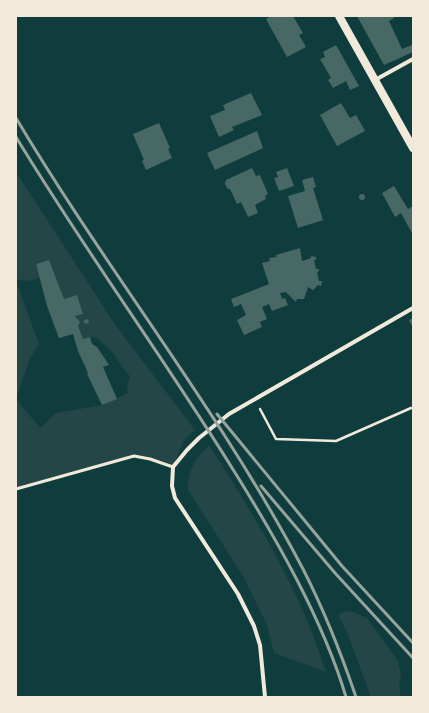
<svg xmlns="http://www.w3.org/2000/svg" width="429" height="713" font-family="Roboto,sans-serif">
  <rect width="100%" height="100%" fill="#0f3d3e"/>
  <g fill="#244646">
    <path d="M16 172 116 326 195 430 184 440 173 467 150 459 134 456 16 489V281L39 344 30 358 16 399 40 428 56 413 102 405 128 393 127 387 130 376C120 367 118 357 109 349 105 344 101 343 98 338L90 337 83 339 78 326 80 322 75 316 83 313 64 299 49 260 36 264 40 278 27 281 16 279Z"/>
    <path d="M209 445C245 501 281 559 307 620 314 637 320 655 326 672L274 653 267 625 243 576 188 490C187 471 195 459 209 445Z"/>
    <polygon points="347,611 354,612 367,618 398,661 401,676 399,685 401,697 371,697 347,632 338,615"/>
  </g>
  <g fill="#486865">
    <polygon points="271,16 293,16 303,33 299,35 306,47 287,57 266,19"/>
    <polygon points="357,16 393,16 394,18 389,21 402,49 412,45 413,52 384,65"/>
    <polygon points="336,45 359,86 350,90 346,81 333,88 328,80 331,78 320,59 325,57 323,52"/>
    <polygon points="251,93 262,115 232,127 234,130 219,137 210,116 225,110 223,105"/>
    <polygon points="341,103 350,118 356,115 365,131 337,146 320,115"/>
    <polygon points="159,123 170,148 168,149 172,158 146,170 142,161 144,160 133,134"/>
    <polygon points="257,131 263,148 215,170 207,153"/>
    <polygon points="252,168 256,176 260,175 268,194 265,196 266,199 255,205 258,213 248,217 241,202 237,204 230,189 228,189 225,184 226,180"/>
    <polygon points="287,168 294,186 279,191 274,178 278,177 276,172"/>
    <polygon points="313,177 316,187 313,188 323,220 298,228 288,196 305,191 302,180"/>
    <polygon points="394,186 408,209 413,206 413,235 401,213 395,217 382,193"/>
    <circle cx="362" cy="197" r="3"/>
    <polygon points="300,248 302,261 311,258 311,256 316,257 316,260 314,260 316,269 319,269 319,271 317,272 319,281 322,281 321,286 318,285 313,290 308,287 304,299 297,299 296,302 286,292 280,293 282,299 285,298 288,305 272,311 269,304 262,307 267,319 260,322 262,327 244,335 237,320 246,315 241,304 234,307 231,299 269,284 262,263 270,261 269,258 277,257 276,255"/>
    <polygon points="49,260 64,299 77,295 83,314 75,316 80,322 78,326 83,339 90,337 92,344 97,347 109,365 103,367 117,399 102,405 87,374 88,373 78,351 73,334 59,338 47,306 36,264"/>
    <polygon points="413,318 413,328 409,320"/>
    <polygon points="88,319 89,323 85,324 83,321"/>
  </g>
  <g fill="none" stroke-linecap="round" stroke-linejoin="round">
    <polyline stroke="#f1e9da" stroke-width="2.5" points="260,409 276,439 336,441 411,408"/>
    <polyline stroke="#f1e9da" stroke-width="3" points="16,489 134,456 150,459 173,467"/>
    <g stroke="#f1e9da" stroke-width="4">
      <polyline points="375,80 413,59"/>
      <polyline points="265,697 260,645 254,626 238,594 175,498 172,486 173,467 187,450 199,438 229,414 413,308"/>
    </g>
    <polyline stroke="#f1e9da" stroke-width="8" points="339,16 413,148"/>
    <g stroke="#97a49c" stroke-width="3">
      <path d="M16 118C107 271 220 411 303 569 324 610 341 653 356 697"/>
      <path d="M16 137C85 251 164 358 234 471 277 540 323 620 346 697"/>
      <polyline points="217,414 342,566 413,643"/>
      <polyline points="261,486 335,573 413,658"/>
    </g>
  </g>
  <rect width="429" height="713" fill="none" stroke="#f1e9da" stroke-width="34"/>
</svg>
